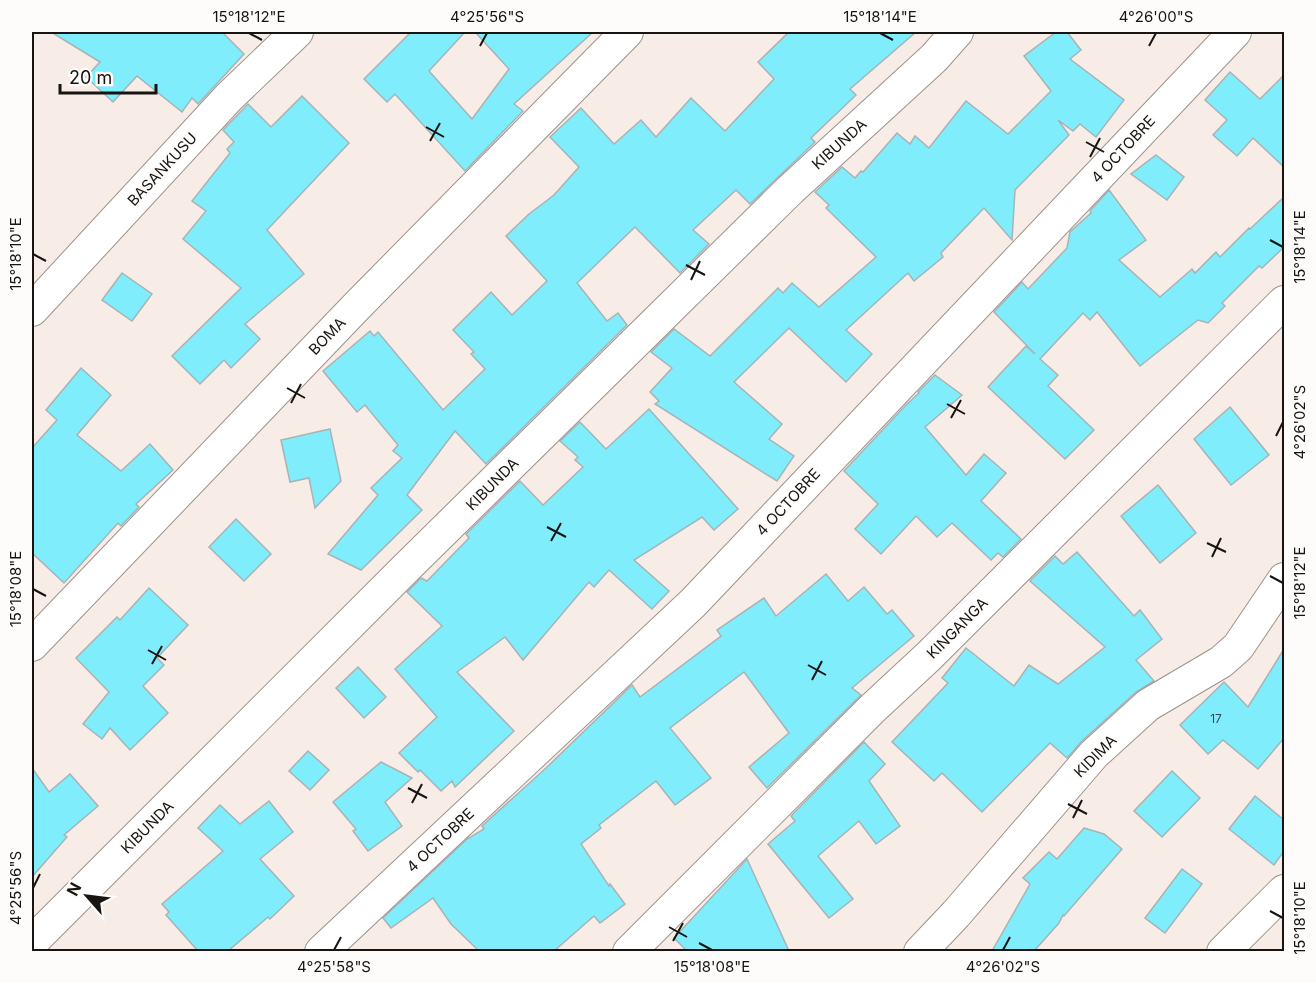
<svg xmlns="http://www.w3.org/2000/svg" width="1316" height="983" font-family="Inter,sans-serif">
  <rect width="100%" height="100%" fill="#f7ede6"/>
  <g fill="#80edfd" stroke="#a7b3b5" stroke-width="1.5">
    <polygon points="51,32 222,32 244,54 198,104 192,98 182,112 137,76 113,102 86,77 100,62"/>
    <polygon points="411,32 465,32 429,71 472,119 509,69 475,32 593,32 514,104 523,111 465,171 395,94 387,102 364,79"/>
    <polygon points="789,32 916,32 850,89 856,95 811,138 815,142 750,204 736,190 693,230 709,244 680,273 635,227 577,283 607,321 618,313 627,325 486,464 455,431 407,495 422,510 361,570 328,554 378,495 371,488 402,458 393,451 398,445 365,405 357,412 323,371 370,331 374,336 378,332 443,410 485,369 471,354 474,352 453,330 491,292 512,315 547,281 506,236 529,214 554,195 579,167 550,137 581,108 614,144 641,120 656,137 691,98 725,131 774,79 758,62"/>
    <polygon points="1056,32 1067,32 1081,50 1070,59 1124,100 1096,137 1080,124 1073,131 1058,120 1069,135 1015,190 1012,240 984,208 941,253 943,257 914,281 908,273 846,330 872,354 846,382 789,328 734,382 782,424 769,439 794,456 777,481 655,404 659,401 650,392 672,368 651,352 674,329 710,356 778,288 783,293 792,283 819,307 876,257 826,208 829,205 815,192 842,167 855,178 861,171 863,172 897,133 910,144 915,136 929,148 966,101 1008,134 1051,91 1024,56"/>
    <polygon points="1230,72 1260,99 1284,75 1284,167 1253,138 1237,156 1213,135 1227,120 1205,100"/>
    <polygon points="302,96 349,143 267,230 304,274 245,324 260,339 231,368 224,360 200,384 172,356 241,288 183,239 206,211 192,201 230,153 227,149 234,142 223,130 248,104 271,127"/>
    <polygon points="1156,155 1184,177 1167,200 1131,174"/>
    <polygon points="1109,190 1146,240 1119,260 1160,297 1192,269 1195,273 1216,252 1220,257 1249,228 1250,229 1284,197 1284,247 1262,268 1259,266 1222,303 1225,306 1208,323 1198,320 1140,366 1097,312 1090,320 1083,313 1040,359 1058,375 1048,386 1094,430 1065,459 988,387 1026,346 1035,354 994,312 1022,282 1028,289 1067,248 1070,232 1091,213 1090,211"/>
    <polygon points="122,273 152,294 132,321 102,300"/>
    <polygon points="81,368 111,395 77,435 121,471 150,444 173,470 136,504 139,507 121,526 118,523 64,583 32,553 32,448 57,420 46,410"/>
    <polygon points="935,375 962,395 925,427 966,475 984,454 1006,473 981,501 1021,539 1003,557 998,553 991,560 952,523 937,537 916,516 881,554 855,529 878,504 844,471 906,405 919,393 918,392"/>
    <polygon points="1230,407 1269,455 1231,485 1194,439"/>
    <polygon points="649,409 738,509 714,530 702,517 634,560 669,591 652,609 609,570 594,587 589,582 523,660 505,637 457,672 514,731 455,787 452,781 441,791 420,770 418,772 399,753 437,717 395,669 442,626 407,592 421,578 427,581 469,538 466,534 520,481 543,505 583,467 575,460 578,457 560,441 580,422 606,449"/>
    <polygon points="330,429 341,481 315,508 309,478 290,482 281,440"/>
    <polygon points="1158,485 1196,533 1160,563 1121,516"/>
    <polygon points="236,519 271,554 244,581 209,547"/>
    <polygon points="1077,552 1134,616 1140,610 1162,639 1136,660 1154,681 1136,692 1082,741 1067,758 1050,743 982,812 942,773 934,781 892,742 948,683 942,678 966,648 1014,686 1029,665 1058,684 1105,647 1030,581 1055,556 1063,564"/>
    <polygon points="826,574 848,601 864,587 887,614 892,610 914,636 852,688 861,695 767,788 749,767 789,733 744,672 670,728 711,778 675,805 656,781 599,825 601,828 581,844 609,886 610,884 625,904 600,923 594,916 554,951 479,951 451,924 433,898 391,928 383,918 467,839 484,829 482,826 546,768 632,685 640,697 721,636 717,630 764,598 776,616"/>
    <polygon points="149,588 188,625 157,658 164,665 143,686 168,713 130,750 110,728 102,739 83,724 109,692 76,658 117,617 120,620"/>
    <polygon points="1284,649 1284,738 1258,769 1223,740 1208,754 1180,725 1224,682 1248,707"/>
    <polygon points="358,667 386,697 364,718 336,688"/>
    <polygon points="864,742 885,764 869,781 900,826 876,844 859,821 818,856 853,899 829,918 768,844 795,821 791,816"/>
    <polygon points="308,751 329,770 310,790 289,771"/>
    <polygon points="381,762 412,778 385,802 402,826 368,851 353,831 356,829 333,802"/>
    <polygon points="32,768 49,792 70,774 98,806 64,835 67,837 32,877"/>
    <polygon points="1172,771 1200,798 1162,837 1134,811"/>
    <polygon points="1255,796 1284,820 1284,851 1274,865 1229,829"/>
    <polygon points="269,801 293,832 260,859 294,896 270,919 268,917 228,951 198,951 166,915 169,912 162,904 223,851 198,828 220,805 240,824"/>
    <polygon points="1084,828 1104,834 1122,849 1064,916 1063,915 1059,923 1034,951 992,951 1030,884 1023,878 1049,852 1057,859"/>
    <polygon points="747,859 789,951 687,951 674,938"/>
    <polygon points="1182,869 1202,884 1165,933 1145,918"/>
  </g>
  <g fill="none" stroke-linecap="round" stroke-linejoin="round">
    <g stroke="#9d938d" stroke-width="34">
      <g id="minor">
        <polyline points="32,310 229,97 297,32"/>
        <polyline points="32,645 356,307 627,32"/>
        <polyline points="32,942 406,568 790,190 934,58 957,32"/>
        <polyline points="321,952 693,603 1235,32"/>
        <polyline points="629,952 873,708 929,656 1284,302"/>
        <polyline points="920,952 956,914 1094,754 1148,705 1221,662 1238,647 1284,579"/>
        <polyline points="1223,952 1284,891"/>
      </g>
    </g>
    <use href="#minor" stroke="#fff" stroke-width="32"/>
  </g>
  <path fill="none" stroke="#171412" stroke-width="2" d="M249 33 262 40M880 33 893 40M480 46 487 33M1149 46 1156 33M426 127 444 137M430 141 440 123M1086 142 1104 152M1090 157 1100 138M1270 240 1283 247M33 254 46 261M686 265 705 275M691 280 700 261M287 388 305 398M291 403 301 384M947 404 965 414M951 418 961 400M1276 436 1283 422M547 527 566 537M551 541 561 523M1207 543 1226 552M1212 557 1221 538M1270 576 1283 583M33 589 46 596M148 650 166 660M152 664 162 646M808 665 826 675M812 680 822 661M408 788 427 798M412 803 422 784M1068 804 1087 814M1073 818 1082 800M33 888 40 874M1270 911 1283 918M669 927 687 937M673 941 683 923M699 943 712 950M334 950 341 937M1003 950 1010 937"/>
  <g text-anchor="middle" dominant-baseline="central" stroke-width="4.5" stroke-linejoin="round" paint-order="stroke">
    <g font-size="12" fill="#314a4d">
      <text x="1216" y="718">17</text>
    </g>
    <g font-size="15" fill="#171412" stroke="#fefcfa">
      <text transform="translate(839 144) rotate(-42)">KIBUNDA</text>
      <text transform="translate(1123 149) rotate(-47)">4 OCTOBRE</text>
      <text transform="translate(162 169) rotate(-47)">BASANKUSU</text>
      <text transform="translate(327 336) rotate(-46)">BOMA</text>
      <text transform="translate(492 484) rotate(-45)">KIBUNDA</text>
      <text transform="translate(788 502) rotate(-47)">4 OCTOBRE</text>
      <text transform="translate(957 628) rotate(-45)">KINGANGA</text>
      <text transform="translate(1095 756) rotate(-45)">KIDIMA</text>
      <text transform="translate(147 827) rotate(-45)">KIBUNDA</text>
      <text transform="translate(440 840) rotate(-43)">4 OCTOBRE</text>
    </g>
  </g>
  <rect width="1316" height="983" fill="none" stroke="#fefcfa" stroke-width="66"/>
  <g transform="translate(87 896) rotate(298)" stroke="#fefcfa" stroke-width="4.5" paint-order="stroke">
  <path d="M0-4.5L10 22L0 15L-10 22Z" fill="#171412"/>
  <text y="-9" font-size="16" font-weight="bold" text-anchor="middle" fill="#171412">N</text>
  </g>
  <path d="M60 84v9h96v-9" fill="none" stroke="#171412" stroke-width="3"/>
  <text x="69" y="84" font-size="18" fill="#171412" stroke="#fefcfa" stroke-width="4.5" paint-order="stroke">20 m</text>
  <rect x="33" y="33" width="1250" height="917" fill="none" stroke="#171412" stroke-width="2"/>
  <g font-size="15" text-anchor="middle" fill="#171412">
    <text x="249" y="22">15°18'12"E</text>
    <text x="487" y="22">4°25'56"S</text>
    <text x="880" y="22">15°18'14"E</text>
    <text x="1156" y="22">4°26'00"S</text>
    <text transform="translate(1300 247) rotate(-90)" y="5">15°18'14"E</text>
    <text transform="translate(16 254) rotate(-90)" y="5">15°18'10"E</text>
    <text transform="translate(1300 422) rotate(-90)" y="5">4°26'02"S</text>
    <text transform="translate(1300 583) rotate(-90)" y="5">15°18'12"E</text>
    <text transform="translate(16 589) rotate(-90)" y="5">15°18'08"E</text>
    <text transform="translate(16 888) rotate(-90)" y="5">4°25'56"S</text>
    <text transform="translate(1300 918) rotate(-90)" y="5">15°18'10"E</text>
    <text x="334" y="972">4°25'58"S</text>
    <text x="712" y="972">15°18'08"E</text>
    <text x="1003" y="972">4°26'02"S</text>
  </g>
</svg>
